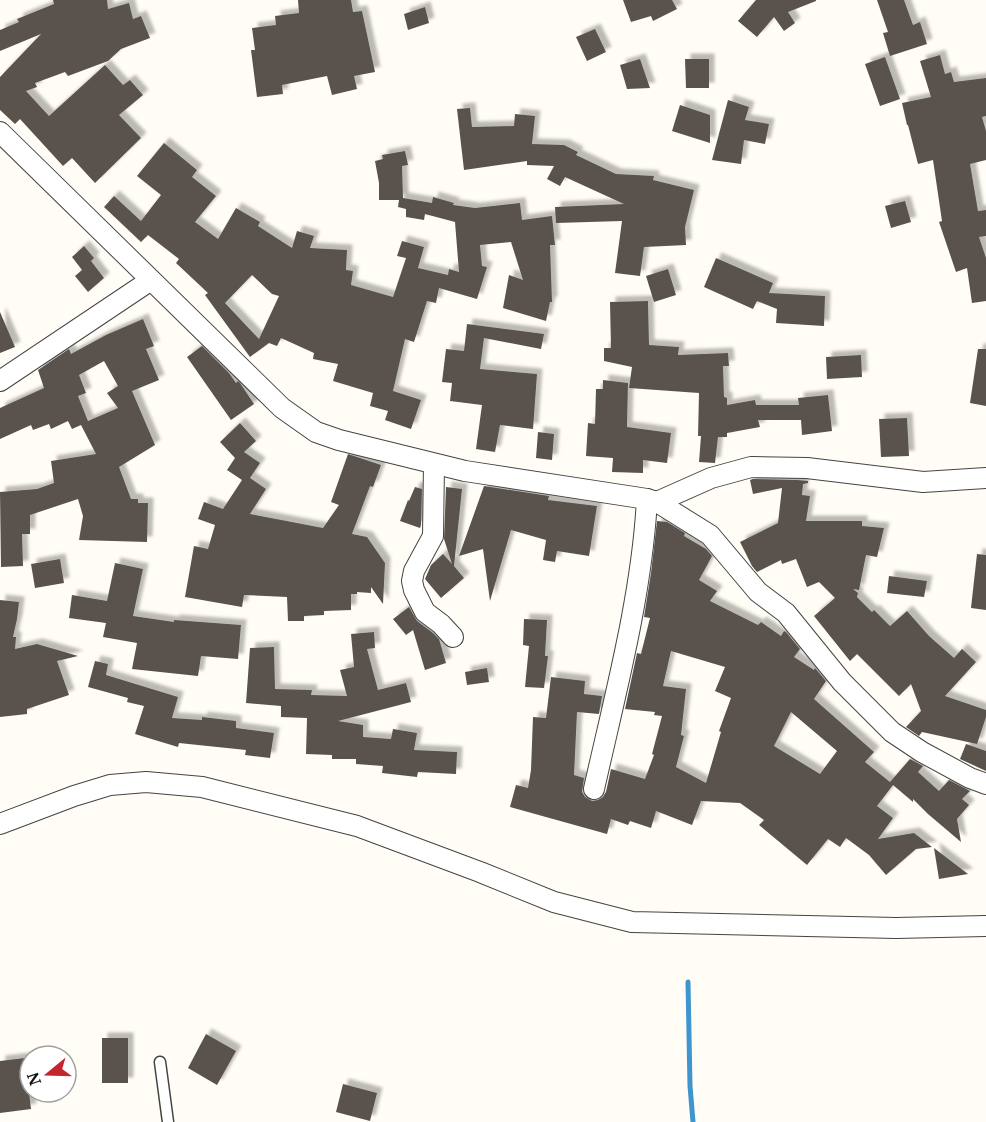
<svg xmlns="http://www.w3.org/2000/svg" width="986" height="1122" font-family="'Noto Serif',serif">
  <defs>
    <filter id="shadow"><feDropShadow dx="5.5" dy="-5.5" stdDeviation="1.5" flood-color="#0004"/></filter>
  </defs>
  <rect width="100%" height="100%" fill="#fffdf5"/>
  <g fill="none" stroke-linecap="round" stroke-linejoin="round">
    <polyline stroke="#3f96cf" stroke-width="5" points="688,982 690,1086 693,1122"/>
  </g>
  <g fill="#5a524d" fill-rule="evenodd" filter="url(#shadow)">
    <polygon points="53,0 107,0 108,9 129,3 133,19 141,16 150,38 121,49 108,61 68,76 65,72 35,83 37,87 26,91 49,116 105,65 123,85 130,80 143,95 119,115 141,138 95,183 72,158 63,166 20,119 15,124 0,110 0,77 41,34 0,51 0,30 19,22 17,19 54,4"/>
    <polygon points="298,0 351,0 353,12 362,11 375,72 354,76 357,89 332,95 327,76 282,85 283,94 257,97 251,50 255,50 252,28 276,25 275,16 299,13"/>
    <polygon points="623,0 672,0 677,9 653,21 651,16 631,22"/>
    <polygon points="756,0 816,0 816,1 788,12 795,23 784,31 774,17 757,37 738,21"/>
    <polygon points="877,0 904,0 913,25 920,22 927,44 890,56 883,33 888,32"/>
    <polygon points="425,7 429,23 408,30 404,14"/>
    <polygon points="595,29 606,52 587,61 576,37"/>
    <polygon points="940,55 945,74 951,72 954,82 986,78 986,116 982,117 986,131 986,160 970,164 978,211 986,210 986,236 979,237 986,258 986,301 972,303 967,268 956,272 939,222 942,221 933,160 918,164 908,125 907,125 902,103 931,97 920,61"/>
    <polygon points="885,57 900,99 880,106 865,64"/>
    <polygon points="640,59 650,88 627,89 620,65"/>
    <polygon points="685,59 709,59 709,88 686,88"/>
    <polygon points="728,100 749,107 745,120 769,124 765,144 744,140 741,164 712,160"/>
    <polygon points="680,105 710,115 710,143 672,131"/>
    <polygon points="470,108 472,127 514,126 515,114 535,116 532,144 564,145 578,152 576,155 616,174 654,176 653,180 694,190 685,227 686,245 644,247 640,276 615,273 622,221 556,223 555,207 624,204 565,177 560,186 547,179 554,166 527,165 527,161 464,170 457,109"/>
    <path d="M164 143 197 170 192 177 216 196 195 222 218 239 236 208 260 222 258 226 292 248 297 231 314 236 310 248 347 250 346 270 353 271 351 285 393 297 406 258 397 256 402 241 424 247 418 268 448 275 449 269 459 272 455 222 425 214 424 220 406 217V209L398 207 399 200H379V183L375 161 383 159 382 155 405 151 408 165 402 166 403 198 432 203 433 197 454 203 453 205 475 208 520 203 522 220 552 216 555 245H550L552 302H550L546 321 503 308 509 275 523 280 511 242 480 245 482 266 487 267 477 299 439 288 436 303 427 301 414 342 405 339 393 391 421 400 411 429 385 420 388 411 370 406 373 393 333 381 338 364 313 359 314 353 281 338 277 346 269 343 250 357 205 295 208 293 176 263 179 259 148 235 141 242 104 207 114 196 141 221 161 195 137 176ZM252 275 272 294 279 296 259 339 225 303Z"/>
    <polygon points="905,201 911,222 891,228 885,206"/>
    <polygon points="84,246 94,258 91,261 104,278 88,292 75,276 82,270 72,257"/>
    <polygon points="716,258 773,283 769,293 825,296 824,326 776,323 777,309 757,301 753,309 704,287"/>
    <polygon points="668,269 676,295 654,302 646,276"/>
    <polygon points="648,301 649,345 679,347 678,355 728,353 729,366 723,366 724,397 727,398 727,405 755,400 756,405 799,405 798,398 828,395 832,431 802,435 801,420 758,420 760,427 727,433 727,437 718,437 715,463 699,462 701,436 698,436 699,393 629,388 632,367 604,361 604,348 611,348 610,302"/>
    <polygon points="0,312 15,347 0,353"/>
    <path d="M143 319 154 346 146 349 159 380 132 391 155 445 119 467 131 499H138V503H148L147 542 79 540 83 516 78 499 30 515V534H22L23 566 1 567 0 492 37 489 54 483 51 461 96 454 81 425 72 429 68 421 51 429 49 424 33 430 31 425 0 439V408L44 388 38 370 69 349 71 354 106 335ZM104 361 118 386 107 393 118 408 88 421 78 396 86 393 79 375Z"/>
    <polygon points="467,324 544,334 541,349 484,338 480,369 537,374 533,429 500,425 495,452 476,449 482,405 450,401 452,383 442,382 446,349 464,351"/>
    <polygon points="202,346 229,373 236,383 238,381 240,383 254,404 231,420 187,357"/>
    <polygon points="978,349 986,349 986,406 970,403"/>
    <polygon points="861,355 862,377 827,379 826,357"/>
    <polygon points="603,380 628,383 627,427 671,433 667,463 643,460 643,473 612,472 613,458 586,456 588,423 595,424 596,389 603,389"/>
    <polygon points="907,418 909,456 881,457 879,419"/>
    <polygon points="240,423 256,441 244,452 260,463 250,478 266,489 250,514 323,528 339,505 331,502 348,454 381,465 373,487 370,486 352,534 367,537 385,563 383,604 371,587 371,593 357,592 357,594 351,594 351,610 324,611 324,615 304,616 304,621 288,621 287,597 244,595 242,607 185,597 194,546 208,549 215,525 198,519 204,502 223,509 242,480 227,470 235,458 220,442"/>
    <polygon points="538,432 554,434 552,460 536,458"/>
    <polygon points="753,479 797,480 808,481 808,483 803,484 802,495 810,496 806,521 862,521 862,526 884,528 877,557 866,555 859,590 853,589 858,593 857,597 872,612 874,610 890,626 907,611 929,636 954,658 962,649 976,662 945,696 986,710 986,717 977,744 922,732 919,736 906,727 921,711 911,684 899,696 857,654 850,661 814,616 835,598 819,582 807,587 796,559 782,564 781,560 757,572 752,566 740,542 778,523 782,488 753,494 750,480"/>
    <polygon points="484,486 549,496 548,500 597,506 589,556 557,551 555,562 543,560 546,540 511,530 490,601 483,549 459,556"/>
    <polygon points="415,487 422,489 421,525 420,528 400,521 408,500 409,501"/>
    <polygon points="446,487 462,489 454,566 464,578 441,598 425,579 431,565 443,554 452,564 444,539"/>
    <path d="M657 521 667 522 685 533 684 536 706 549 712 556 699 580 717 591 710 601 758 625 761 622 781 636 784 631 786 632 800 649 794 657 814 670 815 668 826 681 814 699 874 752 865 762 890 782 910 759 923 766 918 772 939 791 949 780 970 791 962 799 969 805 957 819 961 842 928 814 913 799V802L893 785 877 806 893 818 878 839 914 833 932 847 916 849 886 875 869 855 846 838 840 847 828 839 807 865 759 825 764 820 740 803 701 801 692 825 656 811 651 828 630 821 628 825 611 819 607 834 510 807 516 785 528 788 531 770 533 717 546 718 551 677 585 681 584 694 602 696 599 714 577 712 574 775 584 778 582 792 585 797 592 801 598 800 603 797 606 792 611 769 645 779 654 755 652 754 662 716 654 715 655 712 625 709 637 653 641 654 650 618 644 617 651 573ZM671 651 725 667 715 691 731 698 719 731 721 732 706 783 676 767 684 736 681 735 686 689 663 686ZM791 712 837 751 820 774 774 746Z"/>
    <polygon points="977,554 986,555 986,610 971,608"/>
    <polygon points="60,559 64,583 35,588 31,564"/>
    <polygon points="115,563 143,569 133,616 174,622 174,620 241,625 238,659 201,656 198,676 132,669 137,643 103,637 106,623 69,618 72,595 107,601"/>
    <polygon points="889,576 927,581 924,597 887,593"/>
    <polygon points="0,600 19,602 17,619 13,637 16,637 15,649 37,644 78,656 57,661 69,695 27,709 27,714 0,717"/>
    <polygon points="409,607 417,621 433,633 439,639 446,663 425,670 413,630 406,635 393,619"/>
    <polygon points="524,619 547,620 545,656 548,656 544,688 525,687 529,646 523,645"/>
    <polygon points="374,632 375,648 367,649 378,690 406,683 411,702 338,721 363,725 363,737 391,739 393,729 417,733 414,750 457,752 456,774 418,772 417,777 382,773 383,766 356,764 356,759 332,759 332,755 306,754 307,718 281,717 281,706 246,703 250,648 274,647 275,689 312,690 311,695 347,696 340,670 354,667 351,634"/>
    <polygon points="95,661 108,664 106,675 178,697 172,718 202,720 202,717 236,721 236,728 274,733 270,758 245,755 246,750 179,743 178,747 135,734 144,706 127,702 128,698 88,687"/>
    <polygon points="487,668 489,682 467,685 465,672"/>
    <polygon points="966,744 986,751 986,771 960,759"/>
    <polygon points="934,848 968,874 939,879"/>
    <polygon points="206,1034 236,1051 217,1085 188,1068"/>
    <rect x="102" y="1038" width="26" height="45"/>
    <polygon points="25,1058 31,1109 0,1113 0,1061"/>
    <polygon points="343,1084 377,1093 370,1121 336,1112"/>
  </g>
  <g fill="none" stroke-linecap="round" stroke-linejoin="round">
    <g stroke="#444" stroke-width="13">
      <polyline id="lane" points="160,1062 168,1122"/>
    </g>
    <g stroke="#444" stroke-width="22">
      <g id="street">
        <polyline points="0,132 282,408 316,432 339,440 465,471 647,499 657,502 710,535 758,592 786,613 842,682 892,732 922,752 970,778 986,784"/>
        <polyline points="0,381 151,280"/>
        <polyline points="434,464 433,536 414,571 412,581 414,590 425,612 441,624 453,637"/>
        <polyline points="657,502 711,478 751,467 807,468 923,482 986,478"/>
        <path d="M594 789C615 695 642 595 647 499"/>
        <polyline points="0,824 74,796 110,785 146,782 202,787 357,826 480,872 554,902 632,922 896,928 986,926"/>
      </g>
    </g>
    <use href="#lane" stroke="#fff" stroke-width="10"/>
    <use href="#street" stroke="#fff" stroke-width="20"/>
  </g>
  <g transform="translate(48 1074) rotate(251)"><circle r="28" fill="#ffffff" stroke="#a0a0a0" stroke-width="1.5"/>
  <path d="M0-4.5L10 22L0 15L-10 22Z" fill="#c4262e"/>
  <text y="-9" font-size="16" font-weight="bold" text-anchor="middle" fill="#111111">N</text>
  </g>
</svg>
